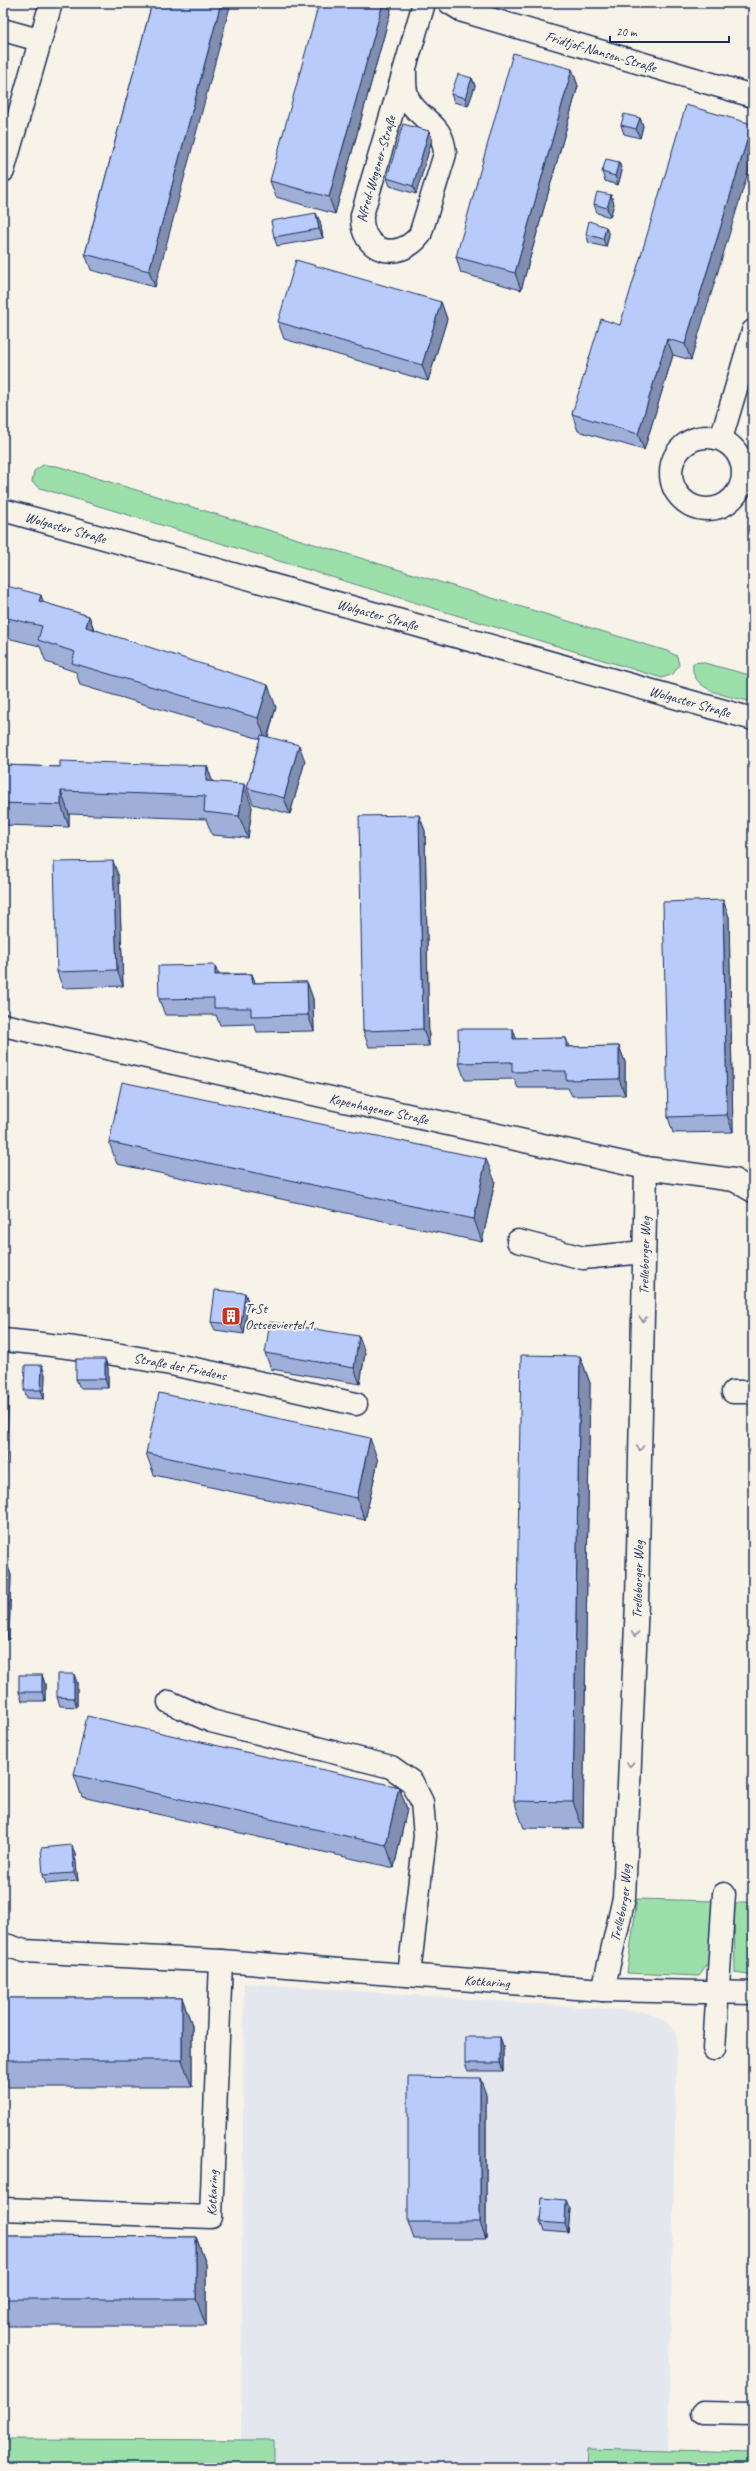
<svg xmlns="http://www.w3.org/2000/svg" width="756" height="2471" font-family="Caveat,sans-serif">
  <rect width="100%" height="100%" fill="#f7f3e8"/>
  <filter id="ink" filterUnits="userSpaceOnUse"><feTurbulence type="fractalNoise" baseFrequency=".025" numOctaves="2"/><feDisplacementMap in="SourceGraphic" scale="8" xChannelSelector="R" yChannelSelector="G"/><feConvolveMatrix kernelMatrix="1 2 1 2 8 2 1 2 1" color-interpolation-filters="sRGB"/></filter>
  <g filter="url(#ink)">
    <polygon fill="#e4e7ee" points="244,1983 648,2012 664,2020 677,2033 668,2451 588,2449 587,2468 274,2468 274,2440 241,2440"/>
    <g fill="#9cdfab" stroke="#5c8784">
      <polygon points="43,465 57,466 667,651 677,656 679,665 673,674 662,678 40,488 32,482 34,471"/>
      <path d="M701 662 753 676V702C733 697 688 692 693 663Z"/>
      <path d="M637 1899 716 1901C714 1927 717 1956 699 1976L627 1973Z"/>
      <polygon points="740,1902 753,1902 753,1976 735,1973 734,1906"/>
      <polygon points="3,2439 274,2440 274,2468 3,2468"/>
      <polygon points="588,2449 753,2453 753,2468 587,2468"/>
    </g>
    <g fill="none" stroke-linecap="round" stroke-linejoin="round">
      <g stroke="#1b2f5e" stroke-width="25">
        <g id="lane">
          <polyline points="518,1241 583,1258 644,1252"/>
          <polyline points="733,1392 753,1392"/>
          <polyline points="714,2049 724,1894"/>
          <polyline points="703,2413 753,2414"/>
        </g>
      </g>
      <g stroke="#1b2f5e" stroke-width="25">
        <g id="street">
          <path id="s1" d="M450 3 463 11 753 96"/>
          <polyline points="3,30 39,40"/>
          <path id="s2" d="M405 69C405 81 404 95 412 105 428 125 443 125 445 154L420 235C398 263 360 252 362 215L424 3"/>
          <polyline points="3,171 51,3"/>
          <circle cx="707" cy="473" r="36"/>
          <polyline points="721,439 753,331"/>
          <path id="s3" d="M3 1025 646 1168 734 1180 753 1191"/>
          <path id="s4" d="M3 1340C123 1350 239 1378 356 1404"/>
          <polyline points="169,1702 211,1721 391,1767 412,1782 422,1802 425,1836 409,1975"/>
          <path id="s5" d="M3 1944 24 1951 221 1961 603 1990 753 1993"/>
          <path id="s6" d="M603 1990 624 1898 637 1602 646 1168"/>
          <path id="s7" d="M3 2209 211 2217 221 1961"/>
        </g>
      </g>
      <g stroke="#1b2f5e" stroke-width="25">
        <g id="secondary">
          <path id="s8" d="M3 510 753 719"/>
        </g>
      </g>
      <use href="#lane" stroke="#f7f3e8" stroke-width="22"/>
      <use href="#street" stroke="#f7f3e8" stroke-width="22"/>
      <use href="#secondary" stroke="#f7f3e8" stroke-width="22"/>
    </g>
    <g fill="#9fafd8" stroke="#1b2f5e">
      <polygon points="152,3 155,287 91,270 85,254"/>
      <polygon points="717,3 732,3 731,7"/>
      <polygon points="391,10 335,214 276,197 270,181"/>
      <polygon points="572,69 578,86 521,290 461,273 456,257"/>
      <polygon points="472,78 475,86 468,106 454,102 451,94"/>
      <polygon points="640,118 643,126 640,138 624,134 621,125"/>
      <polygon points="752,124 691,360 673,355 644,450 578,431 572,414 620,325"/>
      <polygon points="429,131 432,140 416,194 390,186 387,178"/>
      <polygon points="619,162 622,171 618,185 605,181 602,172"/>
      <polygon points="611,195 614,204 610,217 597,213 594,204"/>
      <polygon points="320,221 323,238 277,246 274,237"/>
      <polygon points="586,234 609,235 606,247 589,243"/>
      <polygon points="441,302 447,319 428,381 284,339 278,322"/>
      <polygon points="3,585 44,603 89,616 94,629 276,707 268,737 305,761 290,814 253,804 247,788 260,739 80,685 76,672 46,662 40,646 3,637"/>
      <polygon points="3,765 60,767 207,766 212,781 252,807 248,838 212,835 206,819 69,814 69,827 3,825"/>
      <polygon points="419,815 425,831 429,1046 369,1047 363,1031"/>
      <polygon points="119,877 123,986 63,988 57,972"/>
      <polygon points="723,900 729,917 733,1132 673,1133 668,1117"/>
      <polygon points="218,974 252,974 255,983 307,982 313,999 314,1031 257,1032 254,1024 220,1025 216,1015 165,1015 159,999"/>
      <polygon points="566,1038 569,1047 619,1046 625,1062 625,1095 572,1096 568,1088 518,1088 514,1079 465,1080 459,1063 516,1039"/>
      <polygon points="109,1142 495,1181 482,1242 117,1164"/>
      <polygon points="245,1293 248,1302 244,1334 215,1330 211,1322"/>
      <polygon points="359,1336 365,1353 360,1384 271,1369 265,1353"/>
      <polygon points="580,1356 590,1383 583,1829 524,1828 514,1801"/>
      <polygon points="105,1359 108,1368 108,1388 80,1388 76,1379"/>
      <polygon points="45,1374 44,1399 27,1398 24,1390"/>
      <polygon points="146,1453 378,1461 365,1520 154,1475"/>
      <polygon points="3,1554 11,1575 9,1640 3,1640"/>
      <polygon points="42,1675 45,1684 45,1701 22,1701 19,1692"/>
      <polygon points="77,1682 77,1707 60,1706 57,1697"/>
      <polygon points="74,1775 399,1787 407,1809 394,1868 82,1797"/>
      <polygon points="75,1854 78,1881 46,1884 43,1875"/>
      <polygon points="3,1998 182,1998 192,2025 192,2087 3,2087"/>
      <polygon points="500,2037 503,2046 503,2071 468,2071 465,2063"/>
      <polygon points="486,2094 486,2239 414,2239 408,2222"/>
      <polygon points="570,2209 568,2233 544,2231 540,2222"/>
      <polygon points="3,2236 196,2237 206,2264 206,2326 3,2326"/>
    </g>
    <g fill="#828eb0" stroke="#1b2f5e">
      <polygon points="221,3 231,3 155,287 149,271"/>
      <polygon points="383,3 389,3 391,10 335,214 329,197"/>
      <polygon points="729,3 732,3 731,7"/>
      <polygon points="572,69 578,86 521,290 515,273"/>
      <polygon points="472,78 475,86 468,106 465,98"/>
      <polygon points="640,118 643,126 640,138 636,129"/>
      <polygon points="752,124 753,128 753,156 691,360 685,344"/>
      <polygon points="429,131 432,140 416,194 413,186"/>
      <polygon points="619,162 622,171 618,185 615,176"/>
      <polygon points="611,195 614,204 610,217 607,208"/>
      <polygon points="316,213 320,221 323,238 319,229"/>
      <polygon points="606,227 609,235 606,247 603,239"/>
      <polygon points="441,302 447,319 428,381 422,365"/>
      <polygon points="667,339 673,355 644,450 638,434"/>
      <polygon points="41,595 49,617 39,601"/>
      <polygon points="89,616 97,639 86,627"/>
      <polygon points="268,685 276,707 266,741 258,718"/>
      <polygon points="299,745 305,761 290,814 284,798"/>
      <polygon points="207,766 215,788 206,781"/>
      <polygon points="244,784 252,807 248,838 239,816"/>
      <polygon points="61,791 69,814 69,827 61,805"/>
      <polygon points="419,815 425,831 429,1046 423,1029"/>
      <polygon points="113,861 119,877 123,986 117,970"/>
      <polygon points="723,900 729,917 733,1132 727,1115"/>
      <polygon points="215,965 221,982 215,975"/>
      <polygon points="252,974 258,990 252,983"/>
      <polygon points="307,982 313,999 314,1031 308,1015"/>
      <polygon points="513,1029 519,1046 513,1039"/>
      <polygon points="566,1038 572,1054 566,1047"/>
      <polygon points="619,1046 625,1062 625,1095 619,1079"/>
      <polygon points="486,1159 495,1181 482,1242 474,1219"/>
      <polygon points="245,1293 248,1302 244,1334 241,1325"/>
      <polygon points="359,1336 365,1353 360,1384 354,1368"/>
      <polygon points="580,1356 590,1383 583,1829 573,1802"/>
      <polygon points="105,1359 108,1368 108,1388 105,1379"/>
      <polygon points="42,1365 45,1374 44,1399 41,1390"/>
      <polygon points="3,1374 9,1390 3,1544"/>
      <polygon points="370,1438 378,1461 365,1520 357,1498"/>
      <polygon points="3,1554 11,1575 9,1640 3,1623"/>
      <polygon points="74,1674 77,1682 77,1707 74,1698"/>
      <polygon points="42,1675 45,1684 45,1701 42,1692"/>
      <polygon points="399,1787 407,1809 394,1868 386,1845"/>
      <polygon points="72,1845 75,1854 78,1881 74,1873"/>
      <polygon points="182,1998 192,2025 192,2087 182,2060"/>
      <polygon points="500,2037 503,2046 503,2071 500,2063"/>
      <polygon points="480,2078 486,2094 486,2239 480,2222"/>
      <polygon points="566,2200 570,2209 568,2233 565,2224"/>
      <polygon points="196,2237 206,2264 206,2326 196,2299"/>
    </g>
    <g fill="#b9cbfb" stroke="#1b2f5e">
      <polygon points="152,3 221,3 149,271 85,254"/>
      <polygon points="319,3 383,3 329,197 270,181"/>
      <polygon points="513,53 572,69 515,273 456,257"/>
      <polygon points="458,74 472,78 465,98 451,94"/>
      <polygon points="686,105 752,124 685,344 667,339 638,434 572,414 601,319 620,325"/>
      <polygon points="624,114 640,118 636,129 621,125"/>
      <polygon points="403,124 429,131 413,186 387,178"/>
      <polygon points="606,159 619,162 615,176 602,172"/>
      <polygon points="597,192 611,195 607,208 594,204"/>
      <polygon points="316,213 319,229 274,237 271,221"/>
      <polygon points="589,221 606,227 603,239 586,234"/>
      <polygon points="296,260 441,302 422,365 278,322"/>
      <polygon points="3,585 41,595 39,601 89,616 86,627 268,685 258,718 72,663 75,652 38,640 42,626 3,617"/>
      <polygon points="261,735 299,745 284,798 247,788"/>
      <polygon points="60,761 207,766 206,781 244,784 239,816 204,812 205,796 61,791 61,805 3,803 3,765 60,767"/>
      <polygon points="419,815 423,1029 363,1031 359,816"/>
      <polygon points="113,861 117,970 57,972 54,862"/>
      <polygon points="723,900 727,1115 668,1117 663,902"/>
      <polygon points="215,965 215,975 252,974 252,983 307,982 308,1015 251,1016 251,1008 214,1008 214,998 159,999 158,966"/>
      <polygon points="458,1029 513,1029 513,1039 566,1038 566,1047 619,1046 619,1079 566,1080 566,1071 512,1072 512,1062 459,1063"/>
      <polygon points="122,1082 486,1159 474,1219 109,1142"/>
      <polygon points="215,1290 245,1293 241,1325 211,1322"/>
      <polygon points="270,1322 359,1336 354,1368 265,1353"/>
      <polygon points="521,1355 580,1356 573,1802 514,1801"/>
      <rect x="76" y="1359" width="29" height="20"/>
      <polygon points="25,1365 42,1365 41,1390 24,1390"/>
      <polygon points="159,1393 370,1438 357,1498 146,1453"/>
      <polygon points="57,1674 74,1674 74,1698 57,1697"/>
      <rect x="19" y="1675" width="23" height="17"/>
      <polygon points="87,1716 399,1787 386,1845 74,1775"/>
      <polygon points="72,1845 74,1873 43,1875 41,1848"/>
      <rect x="3" y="1998" width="179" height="62"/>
      <rect x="465" y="2037" width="35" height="26"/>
      <polygon points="408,2077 480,2078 480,2222 408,2222"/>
      <polygon points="542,2198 566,2200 565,2224 540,2222"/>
      <polygon points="3,2236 196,2237 196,2299 3,2299"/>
    </g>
    <defs><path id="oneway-chevron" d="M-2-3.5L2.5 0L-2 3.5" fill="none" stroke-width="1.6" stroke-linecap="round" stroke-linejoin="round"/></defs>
    <g stroke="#8991a3">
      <use href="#oneway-chevron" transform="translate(643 1319) rotate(91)"/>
      <use href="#oneway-chevron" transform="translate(640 1448) rotate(91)"/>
      <use href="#oneway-chevron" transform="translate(635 1634) rotate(92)"/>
      <use href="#oneway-chevron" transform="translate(630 1764) rotate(92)"/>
    </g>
  </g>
  <defs>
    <g id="building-square" transform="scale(1)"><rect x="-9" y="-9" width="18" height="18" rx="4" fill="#c8321e" stroke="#f7f3e8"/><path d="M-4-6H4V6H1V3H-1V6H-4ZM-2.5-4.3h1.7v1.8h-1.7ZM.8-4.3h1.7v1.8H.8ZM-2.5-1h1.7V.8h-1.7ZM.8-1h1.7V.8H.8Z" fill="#fff"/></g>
  </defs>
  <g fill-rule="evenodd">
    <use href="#building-square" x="231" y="1316"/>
  </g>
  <g text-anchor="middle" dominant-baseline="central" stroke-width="4" stroke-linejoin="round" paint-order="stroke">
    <g font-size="14" fill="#1b2f5e" stroke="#f7f3e8">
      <text stroke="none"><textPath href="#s1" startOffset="159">Fridtjof-Nansen-Straße</textPath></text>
      <text stroke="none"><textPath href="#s2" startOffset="317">Alfred-Wegener-Straße</textPath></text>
      <text stroke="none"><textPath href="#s8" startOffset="65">Wolgaster Straße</textPath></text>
      <text stroke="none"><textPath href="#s8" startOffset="389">Wolgaster Straße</textPath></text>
      <text stroke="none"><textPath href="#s8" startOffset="713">Wolgaster Straße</textPath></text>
      <text stroke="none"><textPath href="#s3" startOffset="385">Kopenhagener Straße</textPath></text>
      <text stroke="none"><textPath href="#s6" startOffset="737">Trelleborger Weg</textPath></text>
      <text stroke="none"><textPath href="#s4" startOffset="179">Straße des Friedens</textPath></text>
      <text stroke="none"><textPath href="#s6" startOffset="413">Trelleborger Weg</textPath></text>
      <text stroke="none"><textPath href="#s6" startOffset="89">Trelleborger Weg</textPath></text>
      <text stroke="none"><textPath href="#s5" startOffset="486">Kotkaring</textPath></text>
      <text stroke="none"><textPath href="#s7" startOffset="232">Kotkaring</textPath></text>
    </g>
    <g font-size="14" fill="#1b2f5e" stroke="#f7f3e8" text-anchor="start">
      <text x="245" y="1308">TrSt<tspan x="245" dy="16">Ostseeviertel 1</tspan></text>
    </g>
  </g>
  <rect width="756" height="2471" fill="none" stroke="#f7f3e8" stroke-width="16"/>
  <rect x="8" y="8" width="740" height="2455" fill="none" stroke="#1b2f5e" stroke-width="1.5" filter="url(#ink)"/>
  <path d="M610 36v6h119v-6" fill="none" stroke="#1b2f5e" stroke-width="2"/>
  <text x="616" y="36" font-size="12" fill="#1b2f5e" stroke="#f7f3e8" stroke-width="3" paint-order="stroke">20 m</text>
</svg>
